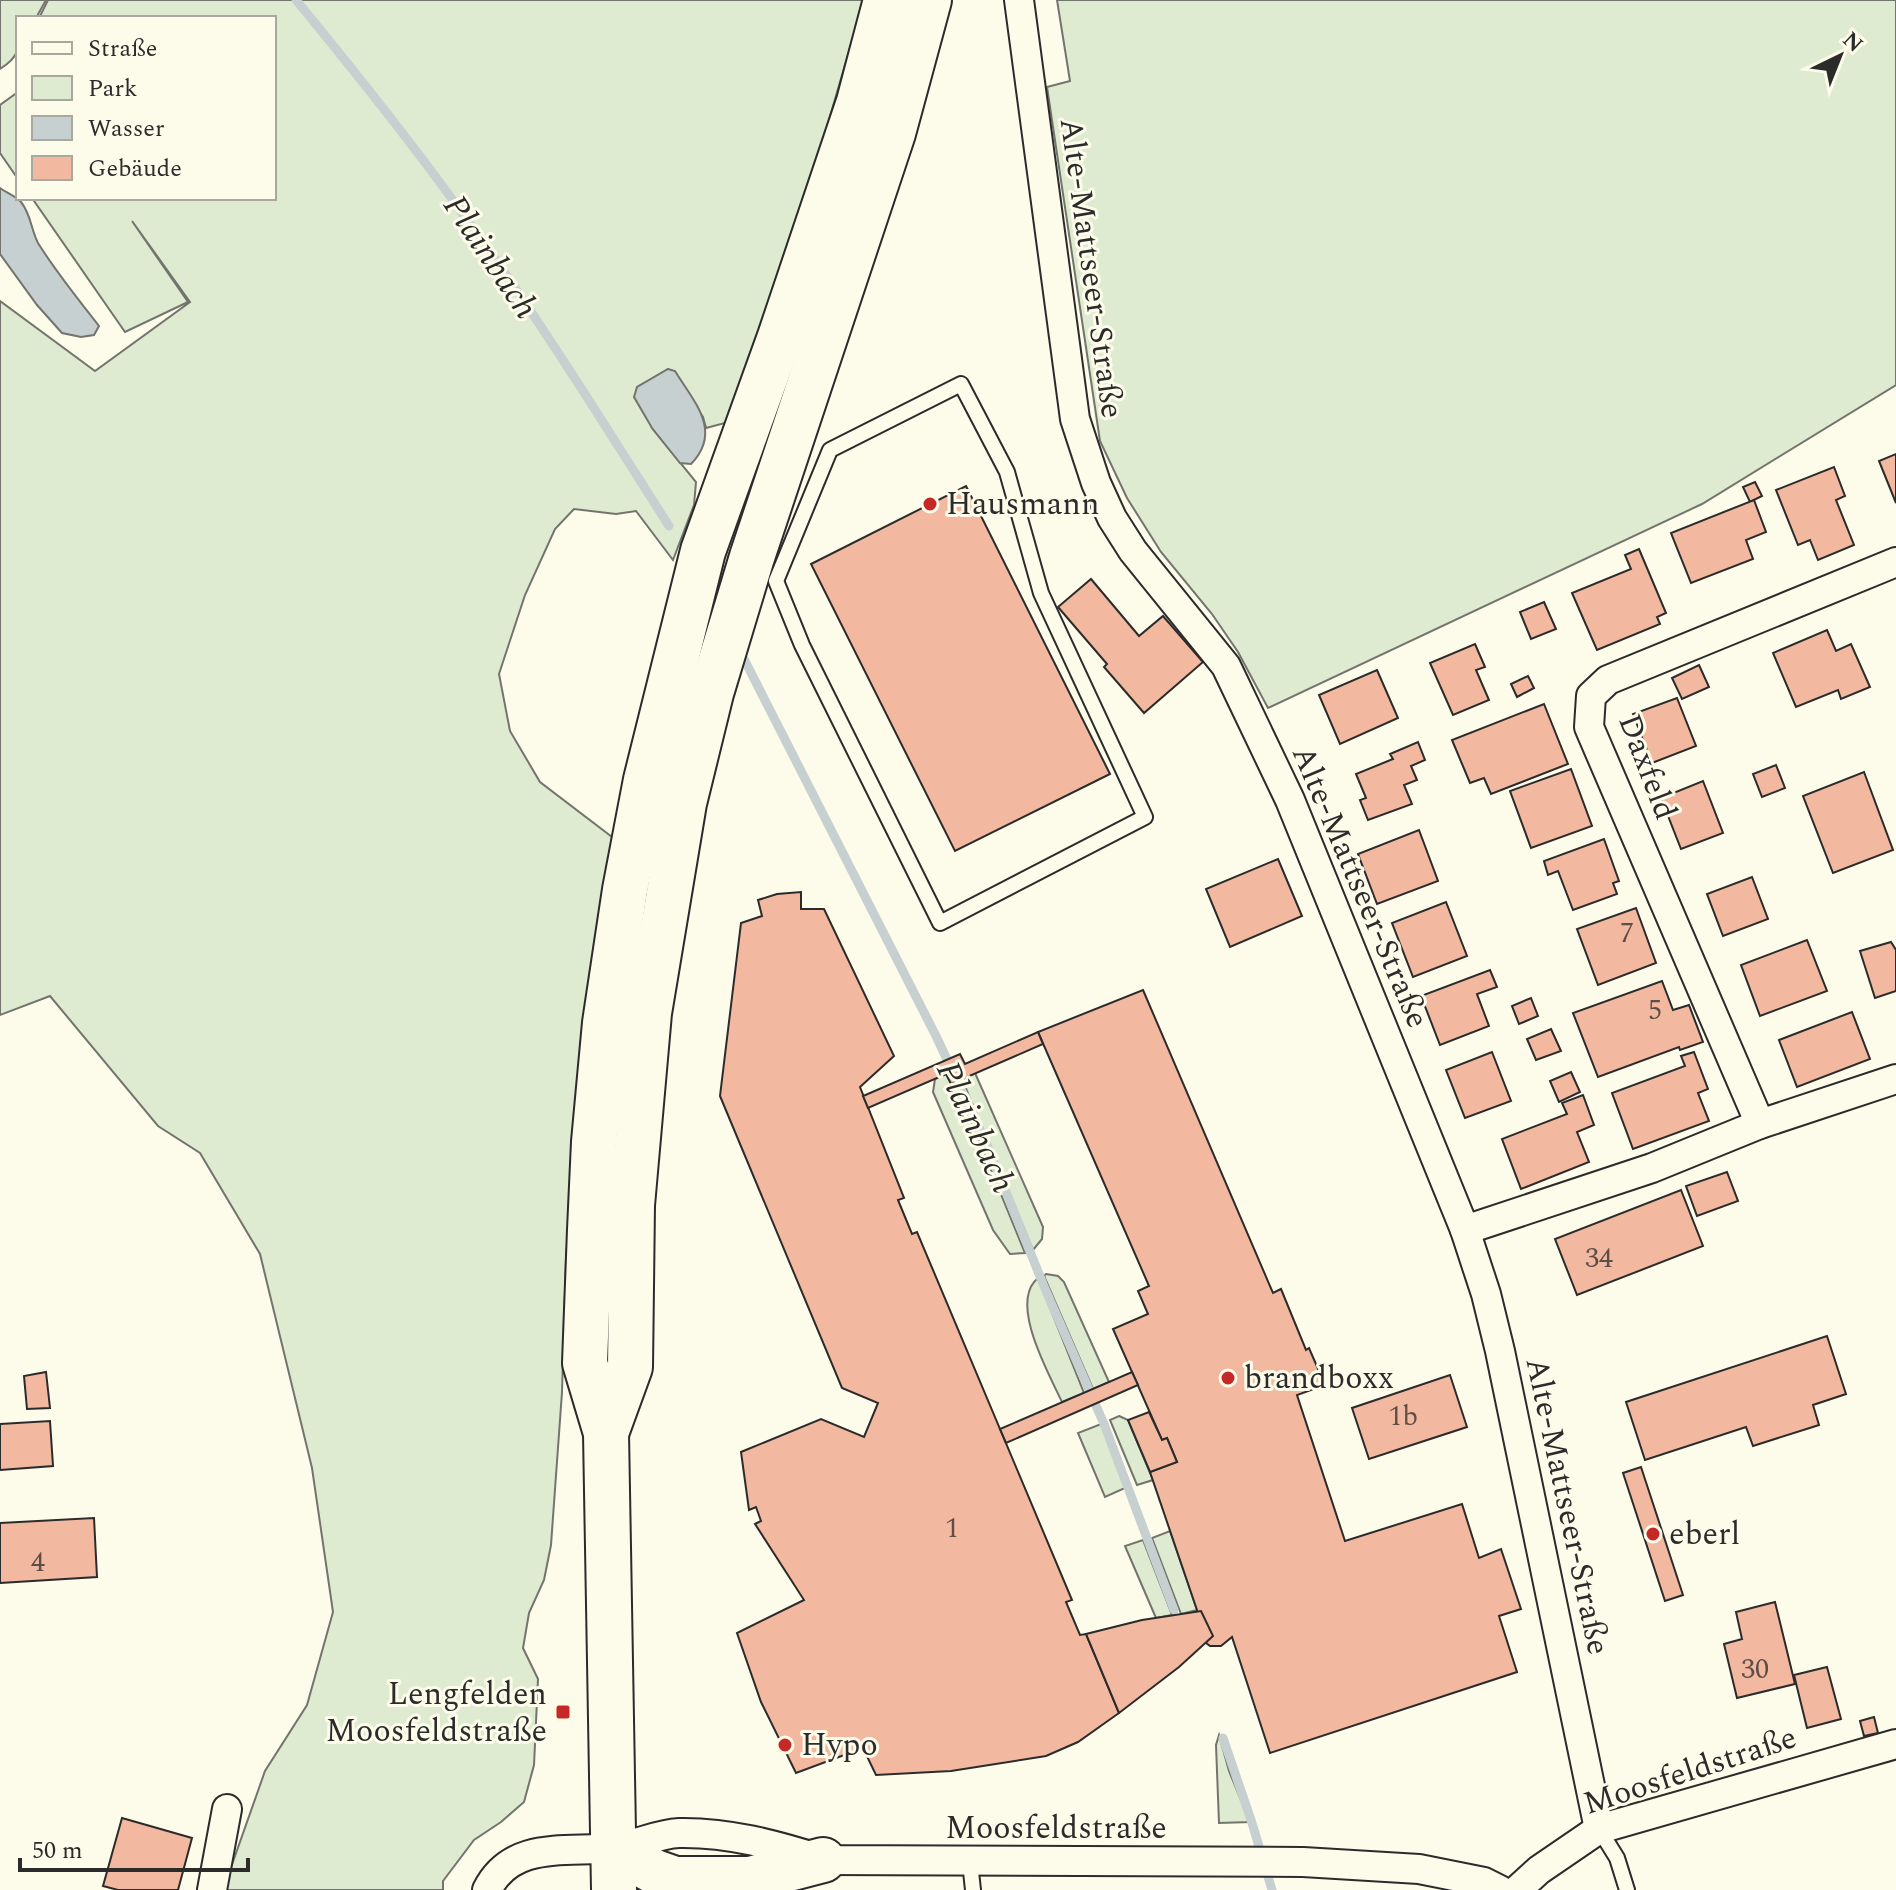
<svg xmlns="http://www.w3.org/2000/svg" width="1896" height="1890" font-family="Spectral,serif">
  <rect width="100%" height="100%" fill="#fdfbea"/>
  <g fill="#deebd1" stroke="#74746e" stroke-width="2">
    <path d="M0 0H46L36 18H18C18 44 24 54 0 69Z"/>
    <polygon points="48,0 864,0 819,154 729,422 706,428 703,417 668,369 637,388 652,428 696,482 694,505 673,560 636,511 616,514 574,509 555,529 525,595 499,674 510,731 540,782 612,837 579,1094 566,1258 562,1392 551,1545 544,1580 529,1613 523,1648 538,1679 534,1765 524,1802 501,1822 474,1840 443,1881 443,1890 223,1890 265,1771 307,1705 333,1612 312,1468 260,1254 200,1153 158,1126 50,996 0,1015 0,301 95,371 190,302 132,221 188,302 125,332 32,198 274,198 274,18 39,18"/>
    <polygon points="1057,0 1896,0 1896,385 1702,504 1268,708 1238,652 1212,614 1161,552 1127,498 1100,441 1047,87 1070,81"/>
    <polygon points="18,92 18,179 0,153 0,105"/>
    <polygon points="975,1073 1043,1227 1042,1239 1033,1250 962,1079"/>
    <polygon points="946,1074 955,1082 1025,1253 1010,1254 993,1230 933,1092 935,1079"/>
    <polygon points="1046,1274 1058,1276 1064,1282 1109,1382 1093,1389 1044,1276"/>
    <path d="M1038 1278 1084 1393 1062 1402C1049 1374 1008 1302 1038 1278Z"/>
    <polygon points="1119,1416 1128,1420 1153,1480 1137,1485 1110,1420"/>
    <polygon points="1101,1424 1125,1488 1105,1497 1078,1433"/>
    <polygon points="1170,1531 1197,1610 1181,1614 1152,1538"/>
    <polygon points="1143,1540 1172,1615 1156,1618 1125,1546"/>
    <polygon points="1219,1735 1229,1771 1250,1822 1219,1823 1216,1745"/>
  </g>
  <g fill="#c7d0d0" stroke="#74746e" stroke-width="2">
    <path d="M0 188C7 193 16 196 21 202 31 214 31 230 38 243 56 272 78 299 99 326L94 335 81 337 62 333 37 305 0 254Z"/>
    <path d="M668 369 675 371C694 402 723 431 691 464L680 463 652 428 634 397 637 387Z"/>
  </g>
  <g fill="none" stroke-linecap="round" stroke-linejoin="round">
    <g stroke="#c7d0d0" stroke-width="9">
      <path d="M296 0C351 67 406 135 457 206 533 309 600 418 669 526"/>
      <polyline points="744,659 936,1036 988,1147 1043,1284 1104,1424 1174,1610"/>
      <polyline points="1223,1738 1252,1823 1272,1890"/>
    </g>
  </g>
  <g fill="#f2b8a0" stroke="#2b2b2b" stroke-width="2">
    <polygon points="1896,454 1896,503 1879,461"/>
    <polygon points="1834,467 1845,496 1836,500 1854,545 1818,560 1810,540 1798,545 1776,490"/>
    <polygon points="1755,482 1762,496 1750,502 1743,487"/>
    <polygon points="966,486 1110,774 955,851 811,564"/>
    <polygon points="1754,500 1766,532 1746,540 1753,559 1691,583 1671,533"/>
    <polygon points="1639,549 1666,613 1657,617 1660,624 1597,650 1572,593 1631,569 1625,555"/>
    <polygon points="1091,579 1139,636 1163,616 1203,662 1144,713 1104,667 1107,664 1058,607"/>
    <polygon points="1544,602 1556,629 1531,639 1520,612"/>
    <polygon points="1827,630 1836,651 1851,644 1870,687 1841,699 1838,690 1796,707 1773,653"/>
    <polygon points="1475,644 1485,667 1476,670 1489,700 1453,715 1430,663"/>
    <polygon points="1699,665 1709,687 1682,699 1672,678"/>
    <polygon points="1377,670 1398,718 1340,744 1319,695"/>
    <polygon points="1528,676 1534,688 1517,697 1511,684"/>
    <polygon points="1677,698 1696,746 1652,763 1633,714"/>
    <polygon points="1544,704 1568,764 1491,794 1484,778 1470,783 1452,740"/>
    <polygon points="1418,742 1425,760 1411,766 1417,780 1404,785 1412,804 1368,820 1360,800 1366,798 1356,774 1393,759 1390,754"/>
    <polygon points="1776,765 1785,788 1762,797 1753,774"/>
    <polygon points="1571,769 1592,826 1531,848 1510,791"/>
    <polygon points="1864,772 1893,850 1833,873 1803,796"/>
    <polygon points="1703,781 1723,833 1681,849 1661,798"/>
    <polygon points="1419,830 1438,881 1377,904 1358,854"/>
    <polygon points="1604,839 1619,881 1613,883 1617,894 1573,910 1558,871 1548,875 1544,861"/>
    <polygon points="1278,859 1302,916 1230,947 1206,889"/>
    <polygon points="1752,877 1768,919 1723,936 1707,894"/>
    <polygon points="801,892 801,909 824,909 894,1056 860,1087 904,1198 898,1200 912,1234 917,1232 1072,1600 1066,1602 1080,1635 1086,1634 1119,1713 1078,1742 1046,1756 951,1771 876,1775 863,1748 796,1773 761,1702 737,1633 804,1600 755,1524 761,1521 756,1507 749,1510 741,1452 821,1419 864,1437 878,1403 842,1388 720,1096 741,923 762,916 758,900 777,894"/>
    <polygon points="1446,902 1467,956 1413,977 1392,923"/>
    <polygon points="1636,908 1656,963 1598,985 1577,929"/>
    <polygon points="1807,940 1827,991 1760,1016 1741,965"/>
    <polygon points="1891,942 1896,950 1896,991 1875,998 1860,951"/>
    <polygon points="1490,970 1497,987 1477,994 1489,1026 1440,1045 1421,996"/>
    <polygon points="1662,981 1673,1010 1689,1005 1703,1042 1680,1050 1679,1047 1598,1077 1573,1013"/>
    <polygon points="1143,990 1273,1293 1281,1289 1306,1350 1309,1348 1325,1385 1297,1395 1345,1541 1462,1504 1479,1558 1501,1549 1521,1609 1499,1616 1517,1672 1270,1753 1232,1637 1221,1646 1210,1646 1201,1639 1195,1622 1197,1610 1150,1472 1177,1462 1167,1438 1162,1440 1113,1329 1148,1314 1138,1291 1149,1286 1038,1032"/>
    <polygon points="1531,998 1538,1016 1519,1024 1512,1006"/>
    <polygon points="1852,1012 1870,1059 1797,1087 1779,1040"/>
    <polygon points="1551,1029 1561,1051 1536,1060 1527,1039"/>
    <polygon points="1038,1032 1043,1044 951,1084 946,1074 868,1108 863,1096 960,1054 965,1064"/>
    <polygon points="1492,1052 1511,1101 1465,1118 1446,1070"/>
    <polygon points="1694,1052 1708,1089 1698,1093 1709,1121 1633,1149 1612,1093 1685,1066 1681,1056"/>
    <polygon points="1571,1072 1580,1092 1559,1102 1550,1081"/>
    <polygon points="1583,1095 1594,1125 1577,1132 1589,1162 1521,1189 1502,1139 1567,1114 1562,1103"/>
    <polygon points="1727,1172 1738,1201 1697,1216 1686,1186"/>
    <polygon points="1681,1190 1703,1246 1577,1295 1555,1239"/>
    <polygon points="1827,1336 1846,1394 1813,1405 1819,1425 1753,1446 1746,1427 1645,1460 1626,1402"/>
    <polygon points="46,1372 50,1408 27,1409 24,1376"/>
    <polygon points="1132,1372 1138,1385 1006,1443 1000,1429"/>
    <polygon points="1450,1375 1467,1427 1369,1459 1352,1408"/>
    <polygon points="1149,1412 1162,1440 1167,1438 1177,1462 1150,1472 1128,1420"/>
    <polygon points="50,1421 53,1466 0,1470 0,1424"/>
    <polygon points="1641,1467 1683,1595 1665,1601 1623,1473"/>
    <polygon points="94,1518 97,1577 0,1583 0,1523"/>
    <polygon points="1775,1602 1795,1684 1737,1698 1724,1644 1742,1639 1736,1612"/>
    <polygon points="1201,1611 1213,1636 1179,1667 1119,1713 1086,1634 1142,1620"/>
    <polygon points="1827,1667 1841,1719 1807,1728 1794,1675"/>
    <polygon points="1874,1717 1878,1733 1864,1736 1860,1721"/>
    <polygon points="122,1818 192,1838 178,1890 118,1890 103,1886"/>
  </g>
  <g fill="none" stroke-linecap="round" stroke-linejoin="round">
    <g stroke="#2b2b2b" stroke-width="18">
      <g id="service">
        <polygon points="961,384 1007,472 1041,593 1145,817 940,923 802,645 776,581 830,450"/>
        <polyline points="1599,1829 1617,1858 1627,1890"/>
        <polyline points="970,1862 973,1890"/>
      </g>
    </g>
    <g stroke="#2b2b2b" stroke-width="32">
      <g id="minor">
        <polyline points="1019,0 1075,419 1096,483 1112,518 1133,551 1226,666 1290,800 1465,1230 1486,1294 1500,1351 1599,1829"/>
        <polyline points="1760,1124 1589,727 1591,696 1608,680 1896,562"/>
        <polyline points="1465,1230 1652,1168 1760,1124 1896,1079"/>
        <polyline points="212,1890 227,1809"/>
        <path d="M487 1890C512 1840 567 1853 613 1848 635 1846 656 1834 679 1833 728 1832 776 1845 823 1860L1303 1862 1419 1869 1484 1882 1500 1890"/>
        <polyline points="1517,1890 1539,1870 1599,1829 1896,1744"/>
      </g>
    </g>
    <g stroke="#2b2b2b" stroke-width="48">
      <g id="primary">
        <polyline points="606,1433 630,1367 632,1205 649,1013 684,803 711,693 752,557 893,133 929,0"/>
        <polyline points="613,1848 655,1872 675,1879 750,1879 823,1860"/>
        <polyline points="614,1890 606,1433 585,1363 590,1230 594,1142 605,1023 625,890 646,780 703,551 780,337 859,102 886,0"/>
      </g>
    </g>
    <use href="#service" stroke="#fdfbea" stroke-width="14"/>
    <use href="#minor" stroke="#fdfbea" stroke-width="28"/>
    <use href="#primary" stroke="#fdfbea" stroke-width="44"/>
  </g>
  <g fill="#c62828" stroke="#fdfbea" stroke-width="3">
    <circle cx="930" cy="504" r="8"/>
    <circle cx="1228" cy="1378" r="8"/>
    <circle cx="1653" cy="1534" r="8"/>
    <rect x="555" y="1704" width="16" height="16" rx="4"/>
    <circle cx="785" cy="1745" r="8"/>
  </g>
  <g text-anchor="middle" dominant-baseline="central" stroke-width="6" stroke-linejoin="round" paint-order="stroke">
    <g font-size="28" fill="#5d4e48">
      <text x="1627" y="933">7</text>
      <text x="1655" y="1010">5</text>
      <text x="1599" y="1258">34</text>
      <text x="1403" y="1416">1b</text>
      <text x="952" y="1528">1</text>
      <text x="38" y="1562">4</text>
      <text x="1755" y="1669">30</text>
    </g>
    <g font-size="32" fill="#2b2b2b" stroke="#fdfbea">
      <text transform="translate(1091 268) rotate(82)">Alte-Mattseer-Straße</text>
      <text transform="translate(1647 767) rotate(69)">Daxfeld</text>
      <text transform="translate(1360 887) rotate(67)">Alte-Mattseer-Straße</text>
      <text transform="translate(1567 1506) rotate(78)">Alte-Mattseer-Straße</text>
      <text transform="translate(1690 1771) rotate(-18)">Moosfeldstraße</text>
      <text x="1056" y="1828">Moosfeldstraße</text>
    </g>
    <g font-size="32" fill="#2b2b2b" stroke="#fdfbea" text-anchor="start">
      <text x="946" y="504">Hausmann</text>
      <text x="1244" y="1378">brandboxx</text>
      <text x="1669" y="1534">eberl</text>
      <text x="547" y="1694" text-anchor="end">Lengfelden<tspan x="547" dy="37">Moosfeldstraße</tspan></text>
      <text x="801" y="1745">Hypo</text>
    </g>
    <g font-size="34" font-style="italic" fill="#2b2b2b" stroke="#fdfbea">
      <text transform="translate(490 257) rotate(56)">Plainbach</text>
      <text transform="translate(975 1127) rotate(65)">Plainbach</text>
    </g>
  </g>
  <rect x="16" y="16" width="260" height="184" fill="#fdfbea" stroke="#a9a89e" stroke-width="2"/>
  <rect x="32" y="42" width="40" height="12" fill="#fdfbea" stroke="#a9a89e" stroke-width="2"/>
  <text x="88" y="56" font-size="24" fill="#2b2b2b">Straße</text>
  <rect x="32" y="76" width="40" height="24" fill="#deebd1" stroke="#a9a89e" stroke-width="2"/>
  <text x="88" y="96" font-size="24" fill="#2b2b2b">Park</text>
  <rect x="32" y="116" width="40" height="24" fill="#c7d0d0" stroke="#a9a89e" stroke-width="2"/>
  <text x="88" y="136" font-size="24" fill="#2b2b2b">Wasser</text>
  <rect x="32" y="156" width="40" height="24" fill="#f2b8a0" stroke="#a9a89e" stroke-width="2"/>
  <text x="88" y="176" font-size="24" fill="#2b2b2b">Gebäude</text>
  <g transform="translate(1840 56) rotate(43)" stroke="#fdfbea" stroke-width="6" paint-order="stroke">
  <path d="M0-6L14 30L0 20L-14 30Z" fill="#2b2b2b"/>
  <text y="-12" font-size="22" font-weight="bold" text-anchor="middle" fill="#2b2b2b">N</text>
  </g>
  <path d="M20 1858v12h228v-12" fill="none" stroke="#2b2b2b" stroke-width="4"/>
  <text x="32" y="1858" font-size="24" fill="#2b2b2b" stroke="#fdfbea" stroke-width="6" paint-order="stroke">50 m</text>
</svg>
